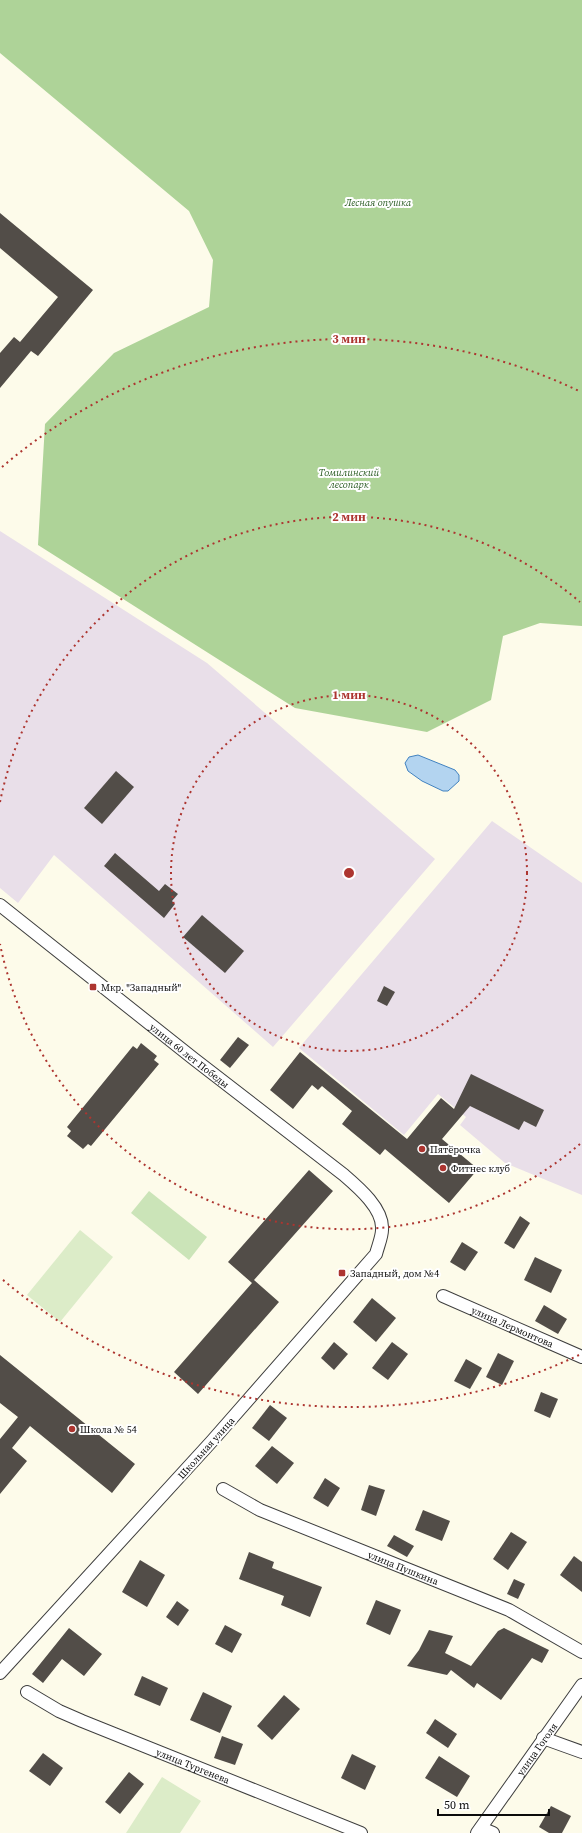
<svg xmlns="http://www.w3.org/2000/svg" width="582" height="1833" font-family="'Source Serif 4',serif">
  <rect width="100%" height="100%" fill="#fdfbea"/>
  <g fill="#e9dfe9">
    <polygon points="0,531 207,663 435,859 273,1047 54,855 18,903 0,888"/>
    <polygon points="492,821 582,883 582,1195 505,1163 460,1125 466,1117 438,1094 404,1135 299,1048"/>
  </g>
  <polygon fill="#cbe4b8" points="149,1191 207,1237 189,1260 131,1213"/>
  <polygon fill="#aed398" points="0,0 582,0 582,626 540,623 503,636 491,700 427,732 295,708 38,545 45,424 114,353 209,307 213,260 189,211 0,53"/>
  <g fill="#dcecc8">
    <polygon points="80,1230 113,1257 60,1322 27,1295"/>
    <polygon points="162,1777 201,1801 180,1833 126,1833"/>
  </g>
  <polygon fill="#b3d4f0" stroke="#4182c0" points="418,755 455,770 459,775 459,781 448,791 443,791 422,781 408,771 405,763 409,757"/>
  <g fill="#524d48">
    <polygon points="0,213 93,290 38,356 31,351 0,388 0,353 14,337 20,342 58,297 0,248"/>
    <polygon points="116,771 134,787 102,824 84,808"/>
    <polygon points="115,853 159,891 165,884 178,894 172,901 175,904 164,918 104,866"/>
    <polygon points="202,915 244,951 225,973 183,937"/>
    <polygon points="384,986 395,992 387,1006 377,1001"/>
    <polygon points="238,1037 249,1045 230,1068 220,1060"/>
    <polygon points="141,1043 157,1056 154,1060 159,1064 91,1146 88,1144 83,1149 67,1136 71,1131 67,1127 133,1046 137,1049"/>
    <polygon points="300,1052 407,1139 441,1098 454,1109 471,1074 544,1110 536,1127 524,1121 519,1130 470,1106 442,1139 478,1169 449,1203 385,1149 380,1155 342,1124 352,1111 322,1086 318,1090 312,1085 293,1109 270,1090"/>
    <polygon points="309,1170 333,1191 254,1280 279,1302 198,1394 174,1372 252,1283 228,1262"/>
    <polygon points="520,1216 530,1223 514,1249 504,1243"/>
    <polygon points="462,1242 478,1252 465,1271 450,1262"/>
    <polygon points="535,1257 562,1270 551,1293 524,1280"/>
    <polygon points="372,1298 396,1318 376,1342 353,1322"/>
    <polygon points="544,1305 567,1319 558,1334 535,1321"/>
    <polygon points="334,1342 348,1354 334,1370 321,1358"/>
    <polygon points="392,1342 408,1354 388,1380 372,1368"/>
    <polygon points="498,1353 514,1361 502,1385 486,1377"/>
    <polygon points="0,1355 135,1464 112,1493 30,1426 12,1448 27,1461 0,1494 0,1439 18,1417 0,1403"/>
    <polygon points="466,1359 482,1368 470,1389 454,1381"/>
    <polygon points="541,1392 558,1399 550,1418 534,1411"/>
    <polygon points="270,1405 287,1418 269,1441 252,1428"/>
    <polygon points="272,1446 294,1463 277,1484 255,1466"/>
    <polygon points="325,1478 340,1488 328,1507 313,1498"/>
    <polygon points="369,1485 385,1490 376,1516 361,1510"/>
    <polygon points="423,1510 450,1521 442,1541 415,1530"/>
    <polygon points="511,1532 527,1542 508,1570 493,1559"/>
    <polygon points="394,1535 414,1546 407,1557 387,1546"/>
    <polygon points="249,1552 274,1562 272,1568 322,1587 310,1617 281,1605 284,1596 239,1579"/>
    <polygon points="574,1556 582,1562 582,1592 560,1575"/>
    <polygon points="140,1560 165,1575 147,1607 122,1592"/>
    <polygon points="514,1579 525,1584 518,1599 507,1594"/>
    <polygon points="376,1600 401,1610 390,1635 366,1624"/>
    <polygon points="177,1601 189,1610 178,1626 166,1617"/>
    <polygon points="225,1625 242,1634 232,1653 215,1644"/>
    <polygon points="69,1628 102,1654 84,1676 62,1659 43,1683 32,1674"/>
    <polygon points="504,1628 549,1650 542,1663 532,1658 501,1700 477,1683 474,1688 451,1670 447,1675 407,1666 419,1650 429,1630 453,1636 445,1653 471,1666 498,1631"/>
    <polygon points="142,1676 168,1688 160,1706 134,1695"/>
    <polygon points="203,1692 232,1706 220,1733 190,1720"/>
    <polygon points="284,1695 300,1709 272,1740 257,1726"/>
    <polygon points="435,1719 457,1734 448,1748 426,1733"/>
    <polygon points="222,1736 243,1744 235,1765 214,1758"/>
    <polygon points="43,1753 63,1768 50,1786 29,1771"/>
    <polygon points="352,1754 376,1766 365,1790 341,1778"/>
    <polygon points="439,1756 470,1776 457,1797 425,1778"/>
    <polygon points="129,1772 144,1784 120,1814 105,1802"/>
    <polygon points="551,1806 571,1816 562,1833 549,1833 539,1827"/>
  </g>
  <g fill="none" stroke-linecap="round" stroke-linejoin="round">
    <g stroke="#3e3e3e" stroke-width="14">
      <g id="street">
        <path id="s1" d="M0 905 194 1059 344 1175C358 1187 384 1209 382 1230 382 1237 378 1246 376 1254L212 1441 0 1673"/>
        <path id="s2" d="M443 1296 582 1357"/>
        <path id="s3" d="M223 1489 260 1510 509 1610 582 1652"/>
        <path id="s4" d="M27 1692 59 1711 82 1721 361 1833"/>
        <polyline points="543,1738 582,1752"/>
        <polyline points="481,1828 493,1833"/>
        <path id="s5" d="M477 1833 582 1685"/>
      </g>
    </g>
    <use href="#street" stroke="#fff" stroke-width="12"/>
  </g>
  <g fill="none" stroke="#ad3530" stroke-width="2" stroke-dasharray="2 4">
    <circle cx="349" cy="873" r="178"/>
    <path d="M580 1144A356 356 0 0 1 0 944M0 802A356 356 0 0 1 580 602"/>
    <path d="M579 1355A534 534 0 0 1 2 1279M2 467A534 534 0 0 1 579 391"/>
  </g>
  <g fill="#ad3530" stroke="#fff" stroke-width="1.5">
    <rect x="89" y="983" width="8" height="8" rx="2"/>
    <circle cx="422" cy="1149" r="4"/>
    <circle cx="443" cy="1168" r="4"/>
    <rect x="338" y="1269" width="8" height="8" rx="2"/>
    <circle cx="72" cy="1429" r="4"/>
  </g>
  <g text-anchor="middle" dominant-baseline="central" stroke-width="4" stroke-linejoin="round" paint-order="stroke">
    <g font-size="10" font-style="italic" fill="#295b22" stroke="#fff">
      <text x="378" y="202">Лесная опушка</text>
      <text x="349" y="472">Томилинский<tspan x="349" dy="12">лесопарк</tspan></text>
    </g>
    <g font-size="10" fill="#0b0b0b" stroke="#fff" text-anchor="start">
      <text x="101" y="987">Мкр. "Западный"</text>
      <text x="430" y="1149">Пятёрочка</text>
      <text x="451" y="1168">Фитнес клуб</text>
      <text x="350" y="1273">Западный, дом №4</text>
      <text x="80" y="1429">Школа № 54</text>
    </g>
    <g font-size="10" fill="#0b0b0b" stroke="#fff">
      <text stroke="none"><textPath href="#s1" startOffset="242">улица 60 лет Победы</textPath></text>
      <text stroke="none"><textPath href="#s2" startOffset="76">улица Лермонтова</textPath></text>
      <text transform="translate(206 1448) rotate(-48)">Школьная улица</text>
      <text stroke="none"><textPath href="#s3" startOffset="197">улица Пушкина</textPath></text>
      <text stroke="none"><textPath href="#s5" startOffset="103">улица Гоголя</textPath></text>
      <text stroke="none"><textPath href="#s4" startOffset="182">улица Тургенева</textPath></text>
    </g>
  </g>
  <circle cx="349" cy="873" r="6" fill="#ad3530" stroke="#fff" stroke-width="2"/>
  <g font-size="12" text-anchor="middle" font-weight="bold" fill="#ad3530" stroke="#fff" stroke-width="4" stroke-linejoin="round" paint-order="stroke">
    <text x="349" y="343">3 мин</text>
    <text x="349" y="521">2 мин</text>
    <text x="349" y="699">1 мин</text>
  </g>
  <path d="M438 1809v6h111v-6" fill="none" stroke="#0b0b0b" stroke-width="2"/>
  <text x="444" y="1809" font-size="12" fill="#0b0b0b" stroke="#ffffff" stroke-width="3" paint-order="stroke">50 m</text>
</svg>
